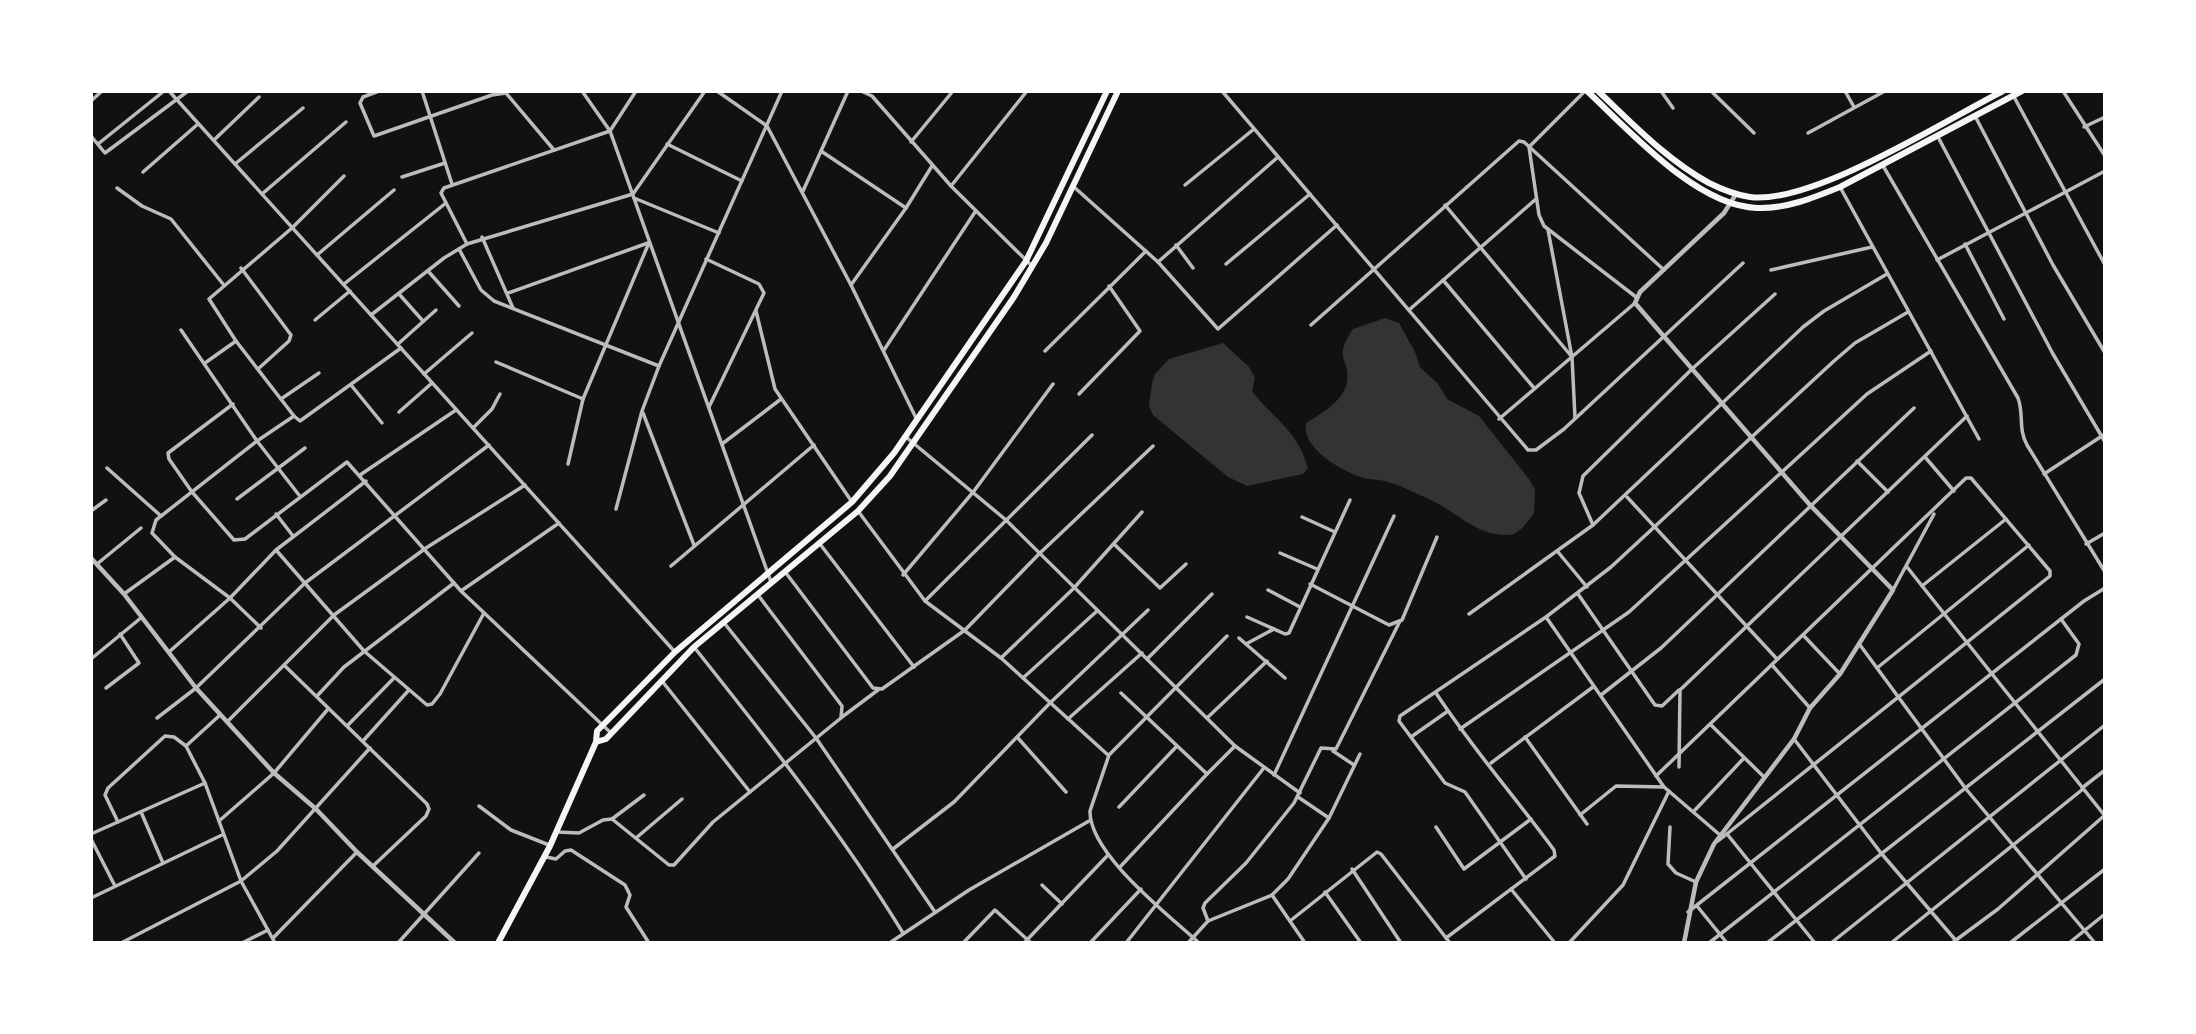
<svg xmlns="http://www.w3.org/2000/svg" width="2196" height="1034" font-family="'Fira Sans Condensed',sans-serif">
  <rect width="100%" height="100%" fill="#111"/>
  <g fill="#333">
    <path d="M1385 318 1399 323 1415 352 1420 367 1438 384 1447 399 1479 416 1529 479 1535 490 1534 513C1527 523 1518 536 1506 535 1475 535 1456 511 1429 499 1415 493 1400 485 1385 481 1378 479 1370 480 1364 478 1343 472 1301 449 1306 423 1321 414 1345 400 1347 381 1350 356 1332 361 1353 329Z"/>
    <path d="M1223 343 1249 367 1255 378 1252 391C1273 419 1297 429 1308 468L1303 474 1247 486 1228 477 1153 415 1149 406 1152 383 1155 374 1169 359Z"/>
  </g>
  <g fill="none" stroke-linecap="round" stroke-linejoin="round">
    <g stroke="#bcbcbc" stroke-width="3.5">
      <polyline points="169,91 675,652"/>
      <polyline points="379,91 363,97 360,103 374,136 492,95 506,93 554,150"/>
      <polyline points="422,91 452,184"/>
      <polyline points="582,91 610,131 771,582"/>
      <polyline points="717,91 767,126 851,285 917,420"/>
      <polyline points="861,91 872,96 951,186 1032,266"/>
      <polyline points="1222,91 1528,450 1536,450 1564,429 1743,263"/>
      <polyline points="1585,91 1529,147 1539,215 1544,226 1636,297"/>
      <polyline points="1661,91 1673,108"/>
      <polyline points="1711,91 1754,133"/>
      <polyline points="1845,91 1854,107"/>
      <polyline points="2063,91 2105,156"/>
      <polyline points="2013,95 2105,265"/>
      <polyline points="91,101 102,91"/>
      <polyline points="1975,116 2053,265 2105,353"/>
      <polyline points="2084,127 2105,117"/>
      <polyline points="1808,133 1885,91"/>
      <polyline points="91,136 105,153 188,91"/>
      <polyline points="1938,137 2053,354 2105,442"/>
      <polyline points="214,140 259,97"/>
      <polyline points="911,142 953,91"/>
      <polyline points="98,144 164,91"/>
      <polyline points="667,144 742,181"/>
      <polyline points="821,151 906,208 851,285"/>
      <polyline points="235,164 303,108"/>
      <path d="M1882 164 2018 398C2024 414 2018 429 2027 445L2105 572"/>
      <polyline points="143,172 198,124"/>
      <polyline points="402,177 445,163"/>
      <polyline points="1185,185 1254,129"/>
      <polyline points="951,186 1027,91"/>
      <polyline points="1074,187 1158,262 1278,157"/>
      <polyline points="1840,187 1979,439"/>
      <polyline points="117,188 142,206 171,219 223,284"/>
      <polyline points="803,191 848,91"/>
      <polyline points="262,194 346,122"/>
      <polyline points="634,198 719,233"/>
      <polyline points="1445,205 1572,357"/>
      <polyline points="906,208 932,166"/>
      <polyline points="1548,230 1572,357 1575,418"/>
      <polyline points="482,237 513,308"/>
      <polyline points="467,244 441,193 444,188 610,131 636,91"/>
      <polyline points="1965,244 2004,319"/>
      <polyline points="1176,245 1193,268"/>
      <polyline points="459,249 481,290 494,301 659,366"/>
      <polyline points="317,255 394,190"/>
      <polyline points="706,259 759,284 764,293 709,407"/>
      <polyline points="1937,260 2105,171"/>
      <polyline points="1158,262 1218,329 1337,225"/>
      <polyline points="1226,264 1310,194"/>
      <polyline points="241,268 291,335 289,341 258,369"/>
      <polyline points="1771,270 1872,247"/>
      <polyline points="428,271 459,306"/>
      <polyline points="1443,280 1534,388"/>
      <polyline points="344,284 446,203"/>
      <polyline points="508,293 648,243"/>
      <polyline points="399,294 423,321"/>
      <polyline points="1409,310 1536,199"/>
      <polyline points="756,311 775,389 852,502"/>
      <polyline points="371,315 444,258 467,244 633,194 705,91"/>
      <polyline points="315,320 350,291"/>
      <polyline points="1311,325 1519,141 1524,142 1664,270"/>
      <polyline points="181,330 257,441 156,520 152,533 175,557 230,598 261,628"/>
      <polyline points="398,344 436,310"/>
      <polyline points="884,350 975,212"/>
      <polyline points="1045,351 1146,251"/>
      <polyline points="496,362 583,399 648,245"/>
      <polyline points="205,363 236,341"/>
      <polyline points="424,374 472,333"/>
      <polyline points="351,385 382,423"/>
      <polyline points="1079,394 1140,331 1109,286"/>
      <polyline points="281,399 319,373"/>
      <polyline points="233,404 168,453 169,459 192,492 234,540 245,539 347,462 461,591 559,523"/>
      <polyline points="399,412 432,383"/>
      <polyline points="643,413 694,545"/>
      <polyline points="294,416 236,341 209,299 292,228 344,176"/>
      <polyline points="1499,419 1635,303"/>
      <polyline points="473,428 492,409 500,394"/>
      <polyline points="906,437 1006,520 1235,746 1300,793"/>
      <polyline points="722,444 781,399"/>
      <polyline points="1925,457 1954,491"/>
      <polyline points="1857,461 1888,492"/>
      <polyline points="568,464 583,399"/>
      <polyline points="107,468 161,516"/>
      <polyline points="2044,474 2105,434"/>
      <polyline points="360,475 456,410"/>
      <polyline points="299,495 257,441 294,416 300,421 401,348"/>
      <polyline points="1627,497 1777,659"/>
      <polyline points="237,499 305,448"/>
      <polyline points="616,509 642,411 659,366 782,91"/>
      <polyline points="91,511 106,500"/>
      <polyline points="858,511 925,601 1001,658 1108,755"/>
      <polyline points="276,514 293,536"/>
      <polyline points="1302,517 1335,532"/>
      <polyline points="1593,525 1579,493 1583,476 1692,369 1775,294"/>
      <polyline points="820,544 914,667"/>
      <polyline points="2086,544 2105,533"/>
      <polyline points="1115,545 1160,588 1186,564"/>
      <polyline points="276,550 364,651 427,705 432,704 440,694 484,613"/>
      <polyline points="1558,552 1587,587"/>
      <polyline points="1280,553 1317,569"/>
      <polyline points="97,564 141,528"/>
      <polyline points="671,566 814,445"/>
      <polyline points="1907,567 2105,816"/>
      <polyline points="786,573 873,688 882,689 965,630 1039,554 1153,446"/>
      <polyline points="903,575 974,491 1053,384"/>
      <polyline points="1310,584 1389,625 1402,620 1437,537"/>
      <polyline points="1922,586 2006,519"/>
      <polyline points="1268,590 1300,607"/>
      <polyline points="1893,590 1934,514"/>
      <polyline points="461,591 611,733"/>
      <polyline points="124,594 175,557"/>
      <polyline points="1578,594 1655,705 1662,706 1679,690"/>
      <polyline points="925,601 1092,435"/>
      <polyline points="1469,614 1593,525 1803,327 1824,311 1887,274"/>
      <polyline points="1247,617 1285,634 1289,633 1350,500"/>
      <polyline points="1546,617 1664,787 1720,835"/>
      <polyline points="725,624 816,738 935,912"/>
      <polyline points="1803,635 1840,674"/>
      <polyline points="1239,638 1285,678"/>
      <polyline points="1246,644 1274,629"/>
      <polyline points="1860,645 1966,789 2095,943"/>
      <path d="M694 647C768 740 841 832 903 933"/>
      <polyline points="169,652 230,598 276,550 366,481"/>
      <polyline points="1001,658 1073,589 1142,512"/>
      <polyline points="91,659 142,617"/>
      <polyline points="1147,659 1212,594"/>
      <polyline points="1772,665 1810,708"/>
      <polyline points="285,666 427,804 429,809 426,816 373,866"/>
      <polyline points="1877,668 2029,545"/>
      <polyline points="1023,678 1097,611"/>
      <polyline points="662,681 750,792"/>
      <polyline points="106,688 139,663 120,634"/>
      <path d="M1436 693C1472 748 1515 797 1554 850L1555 856 1446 938"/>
      <polyline points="1601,695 1661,648 1914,408"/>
      <polyline points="317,696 344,667 454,583"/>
      <polyline points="220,715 186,746 205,783 241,881 275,943"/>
      <polyline points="842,717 878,690"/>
      <polyline points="157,718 196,688 305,583 489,445"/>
      <polyline points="1207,718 1267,661"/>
      <polyline points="1068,719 1142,653"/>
      <polyline points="228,721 334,615 426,548 525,485"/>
      <polyline points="348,725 394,678"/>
      <polyline points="1711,725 1764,777"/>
      <polyline points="1460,729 1629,612 1867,394 1931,351"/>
      <polyline points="1017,737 1066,792"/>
      <polyline points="1411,737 1448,711"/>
      <polyline points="1525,737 1587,824"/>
      <polyline points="1794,739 1881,853 1958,943"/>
      <polyline points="363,741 408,691"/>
      <polyline points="1333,751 1354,765"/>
      <polyline points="1491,763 1593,687"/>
      <polyline points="1679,767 1680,690 1967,416"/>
      <polyline points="1207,774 1235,746"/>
      <polyline points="1274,775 1394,516"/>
      <polyline points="1656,776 1966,478 1971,478 2050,571 2050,576 1718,841"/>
      <polyline points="2082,788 2105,770"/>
      <polyline points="1298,797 1329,818"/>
      <polyline points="479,806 511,830 549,845"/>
      <polyline points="1119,807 1177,746"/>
      <polyline points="1695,810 1744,758"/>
      <polyline points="141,812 163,863"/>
      <polyline points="1580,815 1616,786 1664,787"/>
      <polyline points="612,819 644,795"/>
      <polyline points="219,821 274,773 328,709"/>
      <polyline points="118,822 105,795 108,788 165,736 174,737 186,746"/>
      <polyline points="1436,827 1464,869 1531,819"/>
      <polyline points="1670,827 1668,864 1676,873 1696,882"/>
      <polyline points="557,832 579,833 603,820 612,819 669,865 674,865 713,822 841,718 842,706 758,595"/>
      <polyline points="91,834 205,783"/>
      <polyline points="1727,834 1815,943"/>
      <polyline points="636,838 682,799"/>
      <polyline points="91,839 115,886"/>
      <polyline points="893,849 954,802 1050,703 1148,610"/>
      <polyline points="546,857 556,859 565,851 571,850 625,885 630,895 626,907 649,943"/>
      <polyline points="1120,867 1207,774 1121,693"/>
      <polyline points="1352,869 1401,943"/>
      <polyline points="1526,879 1465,792 1445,783 1399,721 1400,716 1546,617 1611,567 1834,361 1855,343 1908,312"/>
      <polyline points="1042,885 1062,904"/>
      <polyline points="1511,889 1555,943"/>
      <polyline points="1325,892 1361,943"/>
      <polyline points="1272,895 1305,943"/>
      <polyline points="91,898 222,835"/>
      <polyline points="1697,906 1727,943"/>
      <polyline points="1688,912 2084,601 2105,588"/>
      <polyline points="1208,921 1203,908 1205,903 1246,863 1294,803 1321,748 1336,749 1400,621"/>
      <polyline points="1290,921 1377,852 1381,854 1450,943"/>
      <polyline points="273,938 357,852"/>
      <polyline points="891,942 969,890 1089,821"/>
      <polyline points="121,943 241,881 277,851 370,748"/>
      <polyline points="242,943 268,930"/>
      <polyline points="398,943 479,853"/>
      <polyline points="963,943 995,910 1031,943"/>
      <polyline points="1024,943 1108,855"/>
      <polyline points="1090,943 1141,889"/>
      <polyline points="1126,943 1263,769"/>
      <polyline points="1188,943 1208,921 1272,895 1288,879 1329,818 1360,754"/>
      <path d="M1199 943C1169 915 1089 854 1090 811L1109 755 1227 636"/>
      <polyline points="1569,943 1623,885 1669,791"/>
      <polyline points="1709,943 2076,655 2079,644 2061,619"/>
      <polyline points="1767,943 2105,679"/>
      <polyline points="1831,943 2105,725"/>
      <polyline points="1891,943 2083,789"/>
      <polyline points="1952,943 1998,909 2105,815"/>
      <polyline points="2010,943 2105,869"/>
      <polyline points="2069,943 2105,914"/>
    </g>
    <g stroke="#bcbcbc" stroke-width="4.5">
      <polyline points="91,558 124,594 196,688 274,773 316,809 357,852 455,943"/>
      <polyline points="1684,943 1696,882 1714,844 1794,739 1810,708 1840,674 1893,590 1810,505 1635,303 1640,292 1724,213 1736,194"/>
    </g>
    <g stroke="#f5f5f5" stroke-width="6">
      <path d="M1587 91C1629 130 1696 206 1757 208 1786 209 1813 198 1840 187L2022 91"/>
      <path d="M1598 91C1633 124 1667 160 1709 183 1721 189 1736 195 1750 197 1812 205 1944 121 2003 91"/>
      <polyline points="596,742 606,739 694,647 858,511 890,476 1014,297 1046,243 1118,91"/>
      <polyline points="498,943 550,846 596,742 597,731 675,652 852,502 894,453 1026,261 1107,91"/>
    </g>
  </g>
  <rect width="2196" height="1034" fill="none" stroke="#ffffff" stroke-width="186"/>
</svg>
